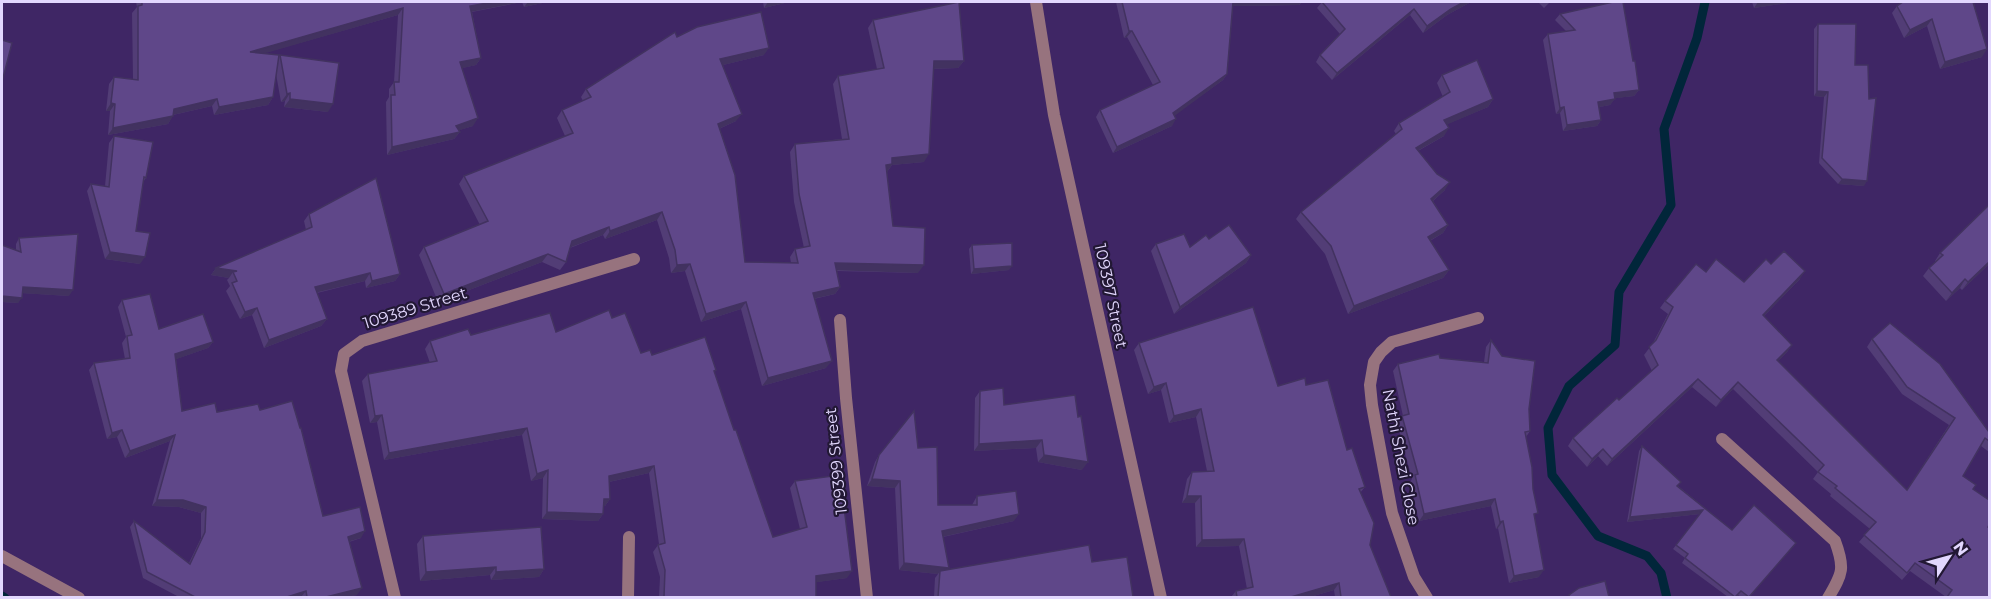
<svg xmlns="http://www.w3.org/2000/svg" width="1991" height="599" font-family="Montserrat,sans-serif">
  <rect width="100%" height="100%" fill="#3f2665"/>
  <g fill="none" stroke-linecap="round" stroke-linejoin="round">
    <g stroke="#01263a" stroke-width="9">
      <polyline points="2,596 5,598"/>
      <polyline points="1667,598 1661,573 1647,556 1598,536 1552,475 1548,428 1569,386 1615,345 1619,292 1671,205 1664,129 1697,38 1705,2"/>
    </g>
    <g stroke="#97737e" stroke-width="12">
      <polyline points="1036,2 1054,115 1161,598"/>
      <polyline points="840,320 846,398 867,598"/>
      <path d="M1722 439 1835 541C1845 568 1843 573 1828 598"/>
      <polyline points="2,556 79,598"/>
      <polyline points="395,598 341,371 344,354 362,341 634,259"/>
      <polyline points="628,598 629,537"/>
      <polyline points="1427,598 1414,577 1392,513 1372,405 1370,385 1374,362 1381,352 1392,342 1478,318"/>
    </g>
  </g>
  <g fill="#523d76">
    <polygon points="136,2 547,2 524,7 522,2 472,12 481,58 476,65 462,68 473,126 459,130 460,132 454,139 387,155 386,102 389,97 389,89 394,82 398,15 264,53 279,56 280,55 328,112 284,107 285,101 281,102 276,74 273,97 268,105 214,115 212,106 173,115 168,124 108,135 110,111 106,111 109,84 114,77 133,79 132,13 137,7"/>
    <polygon points="763,2 789,2 764,8"/>
    <polygon points="1116,2 1302,2 1299,5 1233,6 1227,74 1223,80 1174,115 1172,126 1113,153 1096,117 1100,110 1153,85 1127,37 1124,38"/>
    <polygon points="1322,2 1471,2 1447,15 1423,33 1410,15 1332,80 1316,62 1320,55 1340,34 1317,8"/>
    <polygon points="1538,2 1550,2 1544,8"/>
    <polygon points="1752,2 1794,2 1754,8"/>
    <polygon points="1903,2 1976,2 1974,3 1982,57 1940,69 1927,26 1904,38 1892,13 1897,6"/>
    <polygon points="1560,14 1633,61 1639,90 1634,96 1615,98 1610,105 1599,107 1601,120 1597,126 1563,131 1560,113 1556,114 1543,40 1548,34 1566,31 1555,20"/>
    <polygon points="873,20 964,61 958,68 933,69 924,162 892,165 887,172 893,226 918,273 837,271 840,287 835,294 814,299 826,368 762,386 741,309 701,322 685,271 671,273 669,258 657,220 605,239 603,235 570,248 566,262 560,270 542,262 438,302 419,255 424,247 480,225 459,184 464,176 565,136 557,118 562,110 583,101 581,97 586,89 677,37 764,55 723,65 736,121 719,129 745,262 791,263 790,257 795,249 804,248 794,202 790,152 795,144 842,139 833,84 838,76 877,69 868,28"/>
    <polygon points="1818,24 1855,65 1864,186 1838,184 1819,163 1824,97 1814,96 1814,29"/>
    <polygon points="1442,75 1493,99 1488,107 1447,124 1444,136 1418,151 1445,190 1433,201 1448,225 1443,233 1430,241 1449,270 1443,278 1348,314 1325,254 1296,219 1301,212 1396,134 1394,131 1399,123 1443,97 1437,83"/>
    <polygon points="114,136 146,178 143,182 136,231 140,264 105,259 87,191 91,184 105,186 109,143"/>
    <polygon points="1989,205 1989,264 1962,290 1960,288 1946,301 1923,276 1929,268 1935,262 1935,261 1940,253"/>
    <polygon points="309,214 400,274 395,281 366,288 365,281 317,293 327,319 321,326 264,348 252,315 240,319 226,291 230,286 227,280 229,278 211,275 216,268 306,230 304,221"/>
    <polygon points="19,238 69,296 22,293 18,303 2,302 2,245 16,250 16,244"/>
    <polygon points="1209,239 1251,255 1246,263 1174,314 1151,251 1156,244 1190,247"/>
    <polygon points="972,245 1009,270 971,274 969,249"/>
    <polygon points="1771,264 1800,279 1764,316 1792,345 1787,352 1778,361 1907,490 1949,425 1902,394 1867,347 1872,339 1989,432 1989,452 1981,446 1963,476 1973,489 1988,527 1989,597 1946,597 1910,571 1902,580 1859,542 1870,529 1830,496 1831,494 1813,479 1818,472 1733,389 1716,407 1692,387 1607,466 1598,456 1587,467 1568,446 1573,438 1619,400 1652,371 1644,355 1653,343 1668,314 1660,308 1665,301 1706,272 1744,282"/>
    <polygon points="122,300 159,329 213,342 208,348 176,359 182,411 217,412 260,410 323,516 361,538 349,542 357,595 346,597 179,597 143,578 130,527 134,521 189,563 201,538 201,513 179,507 152,506 170,441 125,458 117,437 107,439 89,370 94,363 125,359 122,343 126,337 118,307"/>
    <polygon points="612,318 641,353 716,370 714,373 734,430 773,537 800,529 790,488 795,481 847,578 816,582 816,597 659,597 660,577 653,552 658,545 659,544 649,473 609,482 610,499 605,506 603,506 603,514 598,521 542,519 543,478 531,481 522,435 384,460 377,422 370,423 362,381 368,374 430,363 425,349 430,341 471,335 556,332"/>
    <polygon points="1491,340 1529,409 1530,431 1526,437 1533,489 1539,577 1509,583 1498,528 1496,529 1491,506 1419,521 1410,482 1412,479 1397,423 1403,416 1393,371 1398,364 1440,358 1484,362 1486,347"/>
    <polygon points="1139,343 1278,386 1306,385 1347,450 1365,487 1360,493 1370,545 1391,597 1335,597 1334,590 1310,597 1231,597 1236,591 1247,589 1239,546 1196,547 1195,503 1182,503 1187,479 1192,472 1207,471 1196,417 1169,423 1161,390 1148,394 1134,350"/>
    <polygon points="980,391 1004,405 1082,470 1038,462 1036,448 974,451 975,398"/>
    <polygon points="1642,446 1678,486 1732,530 1796,543 1749,597 1741,597 1738,595 1736,597 1728,597 1682,563 1685,558 1673,549 1700,514 1627,522 1639,451"/>
    <polygon points="918,448 938,505 972,505 977,496 1014,521 943,537 948,570 1092,562 1133,597 934,597 935,578 938,574 899,570 895,488 867,486 875,462 879,455"/>
    <polygon points="423,536 544,569 539,577 491,580 490,575 420,581 417,544"/>
  </g>
  <g fill="#423260">
    <polygon points="493,2 522,2 465,13 470,6"/>
    <polygon points="528,2 547,2 524,7"/>
    <polygon points="768,2 789,2 764,8"/>
    <polygon points="1232,2 1302,2 1299,5 1229,6"/>
    <polygon points="1464,2 1471,2 1447,15 1423,33 1427,26 1451,9"/>
    <polygon points="1758,2 1794,2 1754,8"/>
    <polygon points="403,8 398,15 245,59 250,52"/>
    <polygon points="1414,9 1410,15 1332,80 1337,73"/>
    <polygon points="1932,19 1927,26 1904,38 1910,30"/>
    <polygon points="1129,31 1132,31 1127,37 1124,38"/>
    <polygon points="769,48 764,55 715,67 720,59"/>
    <polygon points="1987,49 1982,57 1940,69 1945,62"/>
    <polygon points="481,58 476,65 455,70 460,62"/>
    <polygon points="934,61 964,61 958,68 928,69"/>
    <polygon points="1227,74 1223,80 1169,120 1173,113"/>
    <polygon points="1639,90 1634,96 1609,99 1614,93"/>
    <polygon points="1817,91 1828,92 1824,97 1814,96"/>
    <polygon points="290,93 285,101 281,102 287,94"/>
    <polygon points="273,97 268,105 214,115 219,107"/>
    <polygon points="217,99 212,106 168,116 174,109"/>
    <polygon points="290,99 333,104 328,112 284,107"/>
    <polygon points="1493,99 1488,107 1439,128 1444,120"/>
    <polygon points="1615,99 1610,105 1594,108 1598,102"/>
    <polygon points="111,103 115,104 110,111 106,111"/>
    <polygon points="1564,107 1560,113 1556,114 1560,108"/>
    <polygon points="742,114 736,121 712,132 718,124"/>
    <polygon points="173,116 168,124 108,135 113,128"/>
    <polygon points="478,118 473,126 451,133 456,126"/>
    <polygon points="1176,119 1172,126 1113,153 1117,147"/>
    <polygon points="1601,120 1597,126 1563,131 1567,125"/>
    <polygon points="1449,128 1444,136 1410,155 1416,148"/>
    <polygon points="460,132 454,139 387,155 392,147"/>
    <polygon points="929,154 924,162 892,165 887,172 881,172 892,158"/>
    <polygon points="1842,179 1867,181 1864,186 1838,184"/>
    <polygon points="1450,182 1445,190 1426,207 1431,199"/>
    <polygon points="662,212 657,220 605,239 610,231"/>
    <polygon points="1448,225 1443,233 1422,245 1428,237"/>
    <polygon points="609,227 603,235 566,249 572,241"/>
    <polygon points="110,252 145,257 140,264 105,259"/>
    <polygon points="548,254 542,262 438,302 444,294"/>
    <polygon points="1251,255 1246,263 1174,314 1180,307"/>
    <polygon points="1989,262 1989,264 1962,290 1968,282"/>
    <polygon points="835,263 924,265 918,273 830,270"/>
    <polygon points="690,264 685,271 671,273 677,265"/>
    <polygon points="1012,266 1009,270 971,274 974,269"/>
    <polygon points="216,268 237,271 233,272 229,278 211,275"/>
    <polygon points="1449,270 1443,278 1348,314 1354,306"/>
    <polygon points="1805,271 1800,279 1758,322 1763,315"/>
    <polygon points="370,273 365,281 310,294 315,287"/>
    <polygon points="400,274 395,281 366,288 372,281"/>
    <polygon points="1965,279 1960,288 1946,301 1952,293"/>
    <polygon points="23,287 73,290 69,296 19,293"/>
    <polygon points="840,287 835,294 807,300 813,293"/>
    <polygon points="2,296 22,298 18,303 2,302"/>
    <polygon points="746,302 741,309 701,322 706,314"/>
    <polygon points="257,308 252,315 240,319 245,312"/>
    <polygon points="327,319 321,326 264,348 269,340"/>
    <polygon points="213,342 208,348 171,361 175,354"/>
    <polygon points="1792,345 1787,352 1772,368 1777,360"/>
    <polygon points="832,361 826,368 762,386 768,378"/>
    <polygon points="1698,379 1692,387 1607,466 1612,459"/>
    <polygon points="1738,382 1733,389 1716,407 1721,400"/>
    <polygon points="1166,383 1161,390 1148,394 1154,387"/>
    <polygon points="1201,409 1196,417 1169,423 1174,416"/>
    <polygon points="382,415 377,422 370,423 375,416"/>
    <polygon points="527,428 522,435 384,460 389,453"/>
    <polygon points="122,430 117,437 107,439 112,433"/>
    <polygon points="175,435 170,441 125,458 130,451"/>
    <polygon points="1042,440 1036,448 974,451 979,444"/>
    <polygon points="1603,449 1598,456 1587,467 1592,459"/>
    <polygon points="1044,455 1088,462 1082,470 1038,462"/>
    <polygon points="654,466 649,473 604,483 609,476"/>
    <polygon points="548,470 543,478 531,481 537,474"/>
    <polygon points="872,479 900,481 895,488 867,486"/>
    <polygon points="1187,496 1201,496 1195,503 1182,503"/>
    <polygon points="604,499 610,499 605,506 598,506"/>
    <polygon points="1495,499 1491,506 1419,521 1424,514"/>
    <polygon points="157,500 183,500 206,507 201,513 179,507 152,506"/>
    <polygon points="1703,510 1700,514 1627,522 1630,517"/>
    <polygon points="547,512 603,514 598,521 542,519"/>
    <polygon points="1019,514 1014,521 937,538 942,531"/>
    <polygon points="1503,521 1498,528 1496,529 1500,522"/>
    <polygon points="365,531 361,538 343,543 348,537"/>
    <polygon points="1244,539 1239,546 1196,547 1202,540"/>
    <polygon points="904,563 949,568 944,575 940,571 938,574 899,570"/>
    <polygon points="496,567 490,575 420,581 426,572"/>
    <polygon points="544,569 539,577 491,580 496,572"/>
    <polygon points="1544,570 1539,577 1509,583 1514,576"/>
    <polygon points="852,571 847,578 811,583 816,576"/>
    <polygon points="1339,583 1334,590 1310,597 1291,597"/>
    <polygon points="362,588 357,595 346,597 326,597"/>
    <polygon points="306,591 301,597 287,597"/>
  </g>
  <g fill="#5f4789" stroke="#423260" stroke-width="1.5">
    <polygon points="142,2 493,2 470,6 481,58 460,62 478,118 456,126 460,132 392,147 391,95 395,95 394,82 399,82 403,8 250,52 279,55 273,97 219,107 217,99 174,109 173,116 113,128 115,104 111,103 114,77 138,80 138,6 142,5"/>
    <polygon points="959,2 964,61 934,61 929,154 892,158 892,164 886,165 893,226 925,228 924,265 835,263 840,287 813,293 832,361 768,378 746,302 706,314 690,264 677,265 675,250 662,212 610,231 609,227 572,241 566,262 548,254 444,294 424,247 488,221 464,176 573,133 562,110 591,97 586,89 675,32 677,37 697,27 761,12 769,48 720,59 742,114 718,124 735,175 745,262 798,263 795,249 810,246 799,194 795,144 849,139 838,76 884,68 873,20"/>
    <polygon points="1122,2 1233,2 1227,74 1173,113 1176,119 1117,147 1100,110 1160,82 1132,31 1129,31"/>
    <polygon points="1322,2 1464,2 1451,9 1427,26 1414,9 1337,73 1320,55 1345,29"/>
    <polygon points="1613,2 1623,2 1633,61 1635,61 1639,90 1614,93 1615,99 1598,102 1601,120 1567,125 1564,107 1560,108 1548,34 1575,30 1560,14"/>
    <polygon points="1903,2 1973,2 1987,49 1945,62 1932,19 1910,30 1897,6"/>
    <polygon points="1818,24 1856,24 1855,65 1868,65 1869,99 1876,98 1867,181 1842,179 1822,158 1828,92 1817,91"/>
    <polygon points="2,40 12,43 2,82"/>
    <polygon points="280,55 339,63 333,104 290,99 290,93 287,94"/>
    <polygon points="1477,60 1493,99 1444,120 1449,128 1416,148 1437,174 1450,182 1431,199 1448,225 1428,237 1449,270 1354,306 1331,246 1301,212 1402,129 1399,123 1450,92 1442,75"/>
    <polygon points="114,136 153,142 146,178 144,177 136,231 150,233 145,257 110,252 91,184 109,187"/>
    <polygon points="376,178 400,274 372,281 370,273 315,287 327,319 269,340 257,308 245,312 232,283 237,281 233,272 237,271 216,268 312,227 309,214"/>
    <polygon points="1989,205 1989,262 1968,282 1965,279 1952,293 1929,268 1943,255 1940,253"/>
    <polygon points="1229,225 1251,255 1180,307 1156,244 1184,234 1190,247 1206,235 1209,239"/>
    <polygon points="78,234 73,290 23,287 22,298 2,296 2,245 21,252 19,238"/>
    <polygon points="1012,243 1012,266 974,269 972,245"/>
    <polygon points="1784,251 1805,271 1763,315 1792,345 1777,360 1907,490 1955,418 1907,387 1872,339 1890,323 1940,364 1989,432 1989,441 1985,438 1963,476 1976,485 1973,489 1989,500 1989,525 1988,527 1989,528 1989,597 1947,597 1952,590 1915,563 1907,573 1864,535 1876,522 1835,488 1837,486 1818,472 1824,465 1738,382 1721,400 1698,379 1612,459 1603,449 1592,459 1573,438 1617,398 1619,400 1658,365 1649,347 1656,340 1673,307 1665,301 1696,264 1706,272 1716,259 1744,282 1766,259 1771,264"/>
    <polygon points="150,294 159,329 203,314 213,342 175,354 182,411 215,403 217,412 258,404 260,410 292,401 300,428 301,428 323,516 360,507 365,531 348,537 362,588 326,597 307,597 306,591 287,597 195,597 147,572 134,521 190,564 205,532 206,507 183,500 157,500 175,435 130,451 122,430 112,433 94,363 130,358 127,336 132,335 122,300"/>
    <polygon points="1253,307 1278,386 1305,378 1306,385 1328,380 1347,450 1352,448 1365,487 1359,489 1374,523 1370,545 1391,597 1341,597 1339,583 1291,597 1237,597 1236,591 1253,587 1244,539 1202,540 1201,496 1187,496 1192,472 1214,471 1201,409 1174,416 1166,383 1154,387 1139,343"/>
    <polygon points="609,310 612,318 625,313 641,353 650,350 652,355 705,337 716,370 714,371 734,430 736,430 773,537 807,527 795,481 840,475 852,571 816,576 816,597 664,597 665,570 658,545 665,543 654,466 609,476 610,499 604,499 603,514 547,512 548,470 537,474 527,428 389,453 382,415 375,416 368,374 437,361 430,341 468,329 471,335 550,313 556,332"/>
    <polygon points="1491,340 1502,356 1535,361 1529,409 1530,431 1525,432 1532,467 1533,489 1538,513 1534,514 1544,570 1514,576 1503,521 1500,522 1495,499 1424,514 1415,475 1418,474 1402,416 1409,414 1398,364 1439,354 1440,358 1488,363"/>
    <polygon points="1003,388 1004,405 1075,395 1078,417 1081,416 1088,462 1044,455 1042,440 979,444 980,391"/>
    <polygon points="914,411 918,448 937,447 938,505 977,505 977,496 1016,491 1019,514 942,531 949,568 904,563 900,481 872,479 879,455"/>
    <polygon points="1642,446 1681,482 1677,486 1732,530 1754,505 1796,543 1749,597 1741,591 1735,597 1685,558 1688,554 1676,545 1703,510 1630,517"/>
    <polygon points="541,527 544,569 496,572 496,567 426,572 423,536"/>
    <polygon points="1089,545 1092,562 1127,557 1133,597 938,597 940,571"/>
    <polygon points="1605,581 1609,597 1570,597 1569,595 1579,588"/>
  </g>
  <g text-anchor="middle" dominant-baseline="central" stroke-width="4.5" stroke-linejoin="round" paint-order="stroke">
    <g font-size="16" fill="#e2d7fe" stroke="#221834">
      <text transform="translate(1111 296) rotate(78)">109397 Street</text>
      <text transform="translate(415 308) rotate(-17)">109389 Street</text>
      <text transform="translate(1401 457) rotate(79)">Nathi Shezi Close</text>
      <text transform="translate(836 461) rotate(-96)">109399 Street</text>
    </g>
  </g>
  <rect width="1991" height="599" fill="none" stroke="#e2d7fe" stroke-width="6"/>
  <g transform="translate(1949 557) rotate(54)" stroke="#221834" stroke-width="4.5" paint-order="stroke">
  <path d="M0-4.5L10 22L0 15L-10 22Z" fill="#e2d7fe"/>
  <text y="-9" font-size="16" font-weight="bold" text-anchor="middle" fill="#e2d7fe">N</text>
  </g>
</svg>
